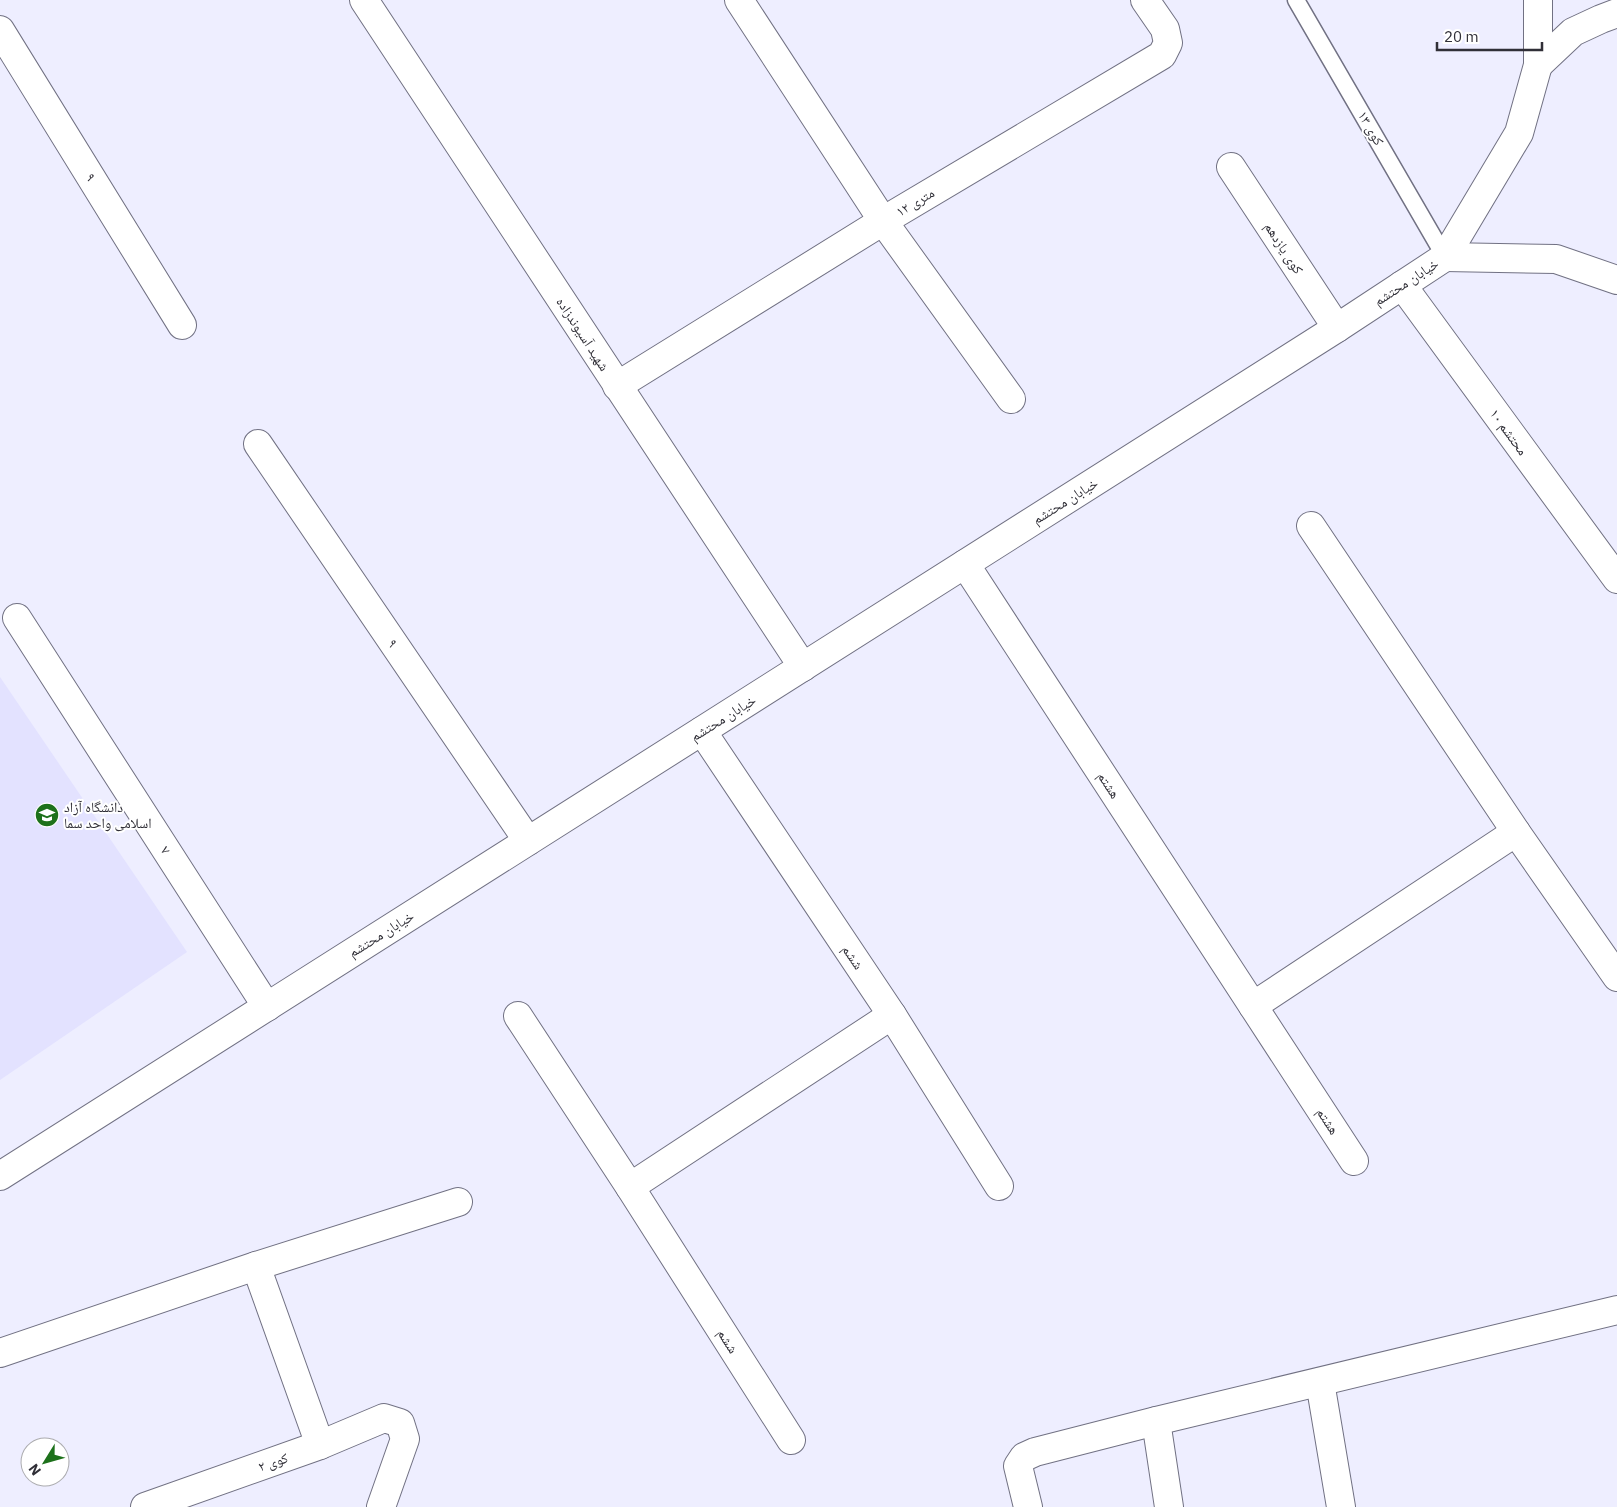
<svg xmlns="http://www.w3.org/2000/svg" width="1617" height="1507" font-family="'IBM Plex Sans','Noto Naskh Arabic',sans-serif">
  <rect width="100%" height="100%" fill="#eef"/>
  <polygon fill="#e3e2ff" points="0,677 187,952 0,1080"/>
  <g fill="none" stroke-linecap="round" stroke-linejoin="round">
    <g stroke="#717183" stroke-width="19">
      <polyline id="service" points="1296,0 1445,257"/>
    </g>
    <g stroke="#717183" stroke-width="30">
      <g id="minor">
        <polyline points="364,0 803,667"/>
        <polyline points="739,0 883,221 1011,399"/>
        <polyline points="0,30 182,325"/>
        <polyline points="1231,167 1337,328"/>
        <polyline points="1402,285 1617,579"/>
        <polyline points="617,386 883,221 1162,55 1168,43 1165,29 1145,0"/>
        <polyline points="258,444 528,841"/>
        <polyline points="1311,526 1516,832 1617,977"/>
        <polyline points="965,564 1354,1161"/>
        <polyline points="17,618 267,1007"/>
        <polyline points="702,731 892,1015 999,1186"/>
        <polyline points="1253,1006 1516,832"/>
        <polyline points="518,1016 630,1187 791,1440"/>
        <polyline points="630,1187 892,1015"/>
        <polyline points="256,1266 320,1445"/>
        <polyline points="0,1353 256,1266 458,1202"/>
        <polyline points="1320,1382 1341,1507"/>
        <polyline points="1156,1421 1169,1507"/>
        <polyline points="145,1507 320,1445 384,1418 400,1423 405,1439 381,1507"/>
        <polyline points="1028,1507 1018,1466 1024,1457 1035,1452 1156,1421 1617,1310"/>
      </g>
    </g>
    <g stroke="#717183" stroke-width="30">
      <g id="tertiary">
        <polyline points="1445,257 1556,259 1617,280"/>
        <polyline points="0,1176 1337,328 1445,257 1519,133 1538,65 1538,0"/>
      </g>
    </g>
    <g stroke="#717183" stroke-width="30">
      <polyline id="secondary" points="1538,65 1573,32 1601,19 1617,13"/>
    </g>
    <use href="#service" stroke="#fff" stroke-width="16"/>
    <use href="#minor" stroke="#fff" stroke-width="28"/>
    <use href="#tertiary" stroke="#fff" stroke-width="28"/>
    <use href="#secondary" stroke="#fff" stroke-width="28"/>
  </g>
  <defs>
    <g id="university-disc" transform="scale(1.25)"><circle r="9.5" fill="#1d711b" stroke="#fff"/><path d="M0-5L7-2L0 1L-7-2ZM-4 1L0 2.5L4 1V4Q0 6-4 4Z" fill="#fff"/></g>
  </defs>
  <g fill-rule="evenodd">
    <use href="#university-disc" x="47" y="815"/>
  </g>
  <g text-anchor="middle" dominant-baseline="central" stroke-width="4" stroke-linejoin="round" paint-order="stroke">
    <g font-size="14" fill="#302f37" stroke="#fff">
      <text transform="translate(1371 128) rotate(60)">کوی ۱۳</text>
      <text transform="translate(91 177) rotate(58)">۹</text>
      <text transform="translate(915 202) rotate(-31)">۱۲ متری</text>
      <text transform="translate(1284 248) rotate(57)">کوی یازدهم</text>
      <text transform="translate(1406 282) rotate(-33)">خیابان محتشم</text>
      <text transform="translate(583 334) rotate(57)">شهید آسیوندزاده</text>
      <text transform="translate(1509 432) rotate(54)">محتشم ۱۰</text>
      <text transform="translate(1065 501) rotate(-32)">خیابان محتشم</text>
      <text transform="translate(393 643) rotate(56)">۹</text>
      <text transform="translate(723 718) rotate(-32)">خیابان محتشم</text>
      <text transform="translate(1109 785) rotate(57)">هشتم</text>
      <text transform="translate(166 850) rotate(57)">۷</text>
      <text transform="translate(381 934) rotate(-32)">خیابان محتشم</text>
      <text transform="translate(853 957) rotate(56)">ششم</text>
      <text transform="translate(1328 1121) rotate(57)">هشتم</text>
      <text transform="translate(728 1341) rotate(58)">ششم</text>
      <text transform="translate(273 1462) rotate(-19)">کوی ۲</text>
    </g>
    <g font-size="14" fill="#302f37" stroke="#fff" text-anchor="start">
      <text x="64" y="807">دانشگاه آزاد<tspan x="64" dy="16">اسلامی واحد سما</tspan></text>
    </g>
  </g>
  <g transform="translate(45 1462) rotate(233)"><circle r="24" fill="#ffffff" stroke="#acacaf"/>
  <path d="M0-4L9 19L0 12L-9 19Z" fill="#1d711b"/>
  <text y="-8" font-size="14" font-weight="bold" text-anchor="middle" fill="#302f37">N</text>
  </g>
  <path d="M1437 42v8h105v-8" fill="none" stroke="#302f37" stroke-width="2.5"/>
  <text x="1444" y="42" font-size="15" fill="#302f37" stroke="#ffffff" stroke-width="4" paint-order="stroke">20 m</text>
</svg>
